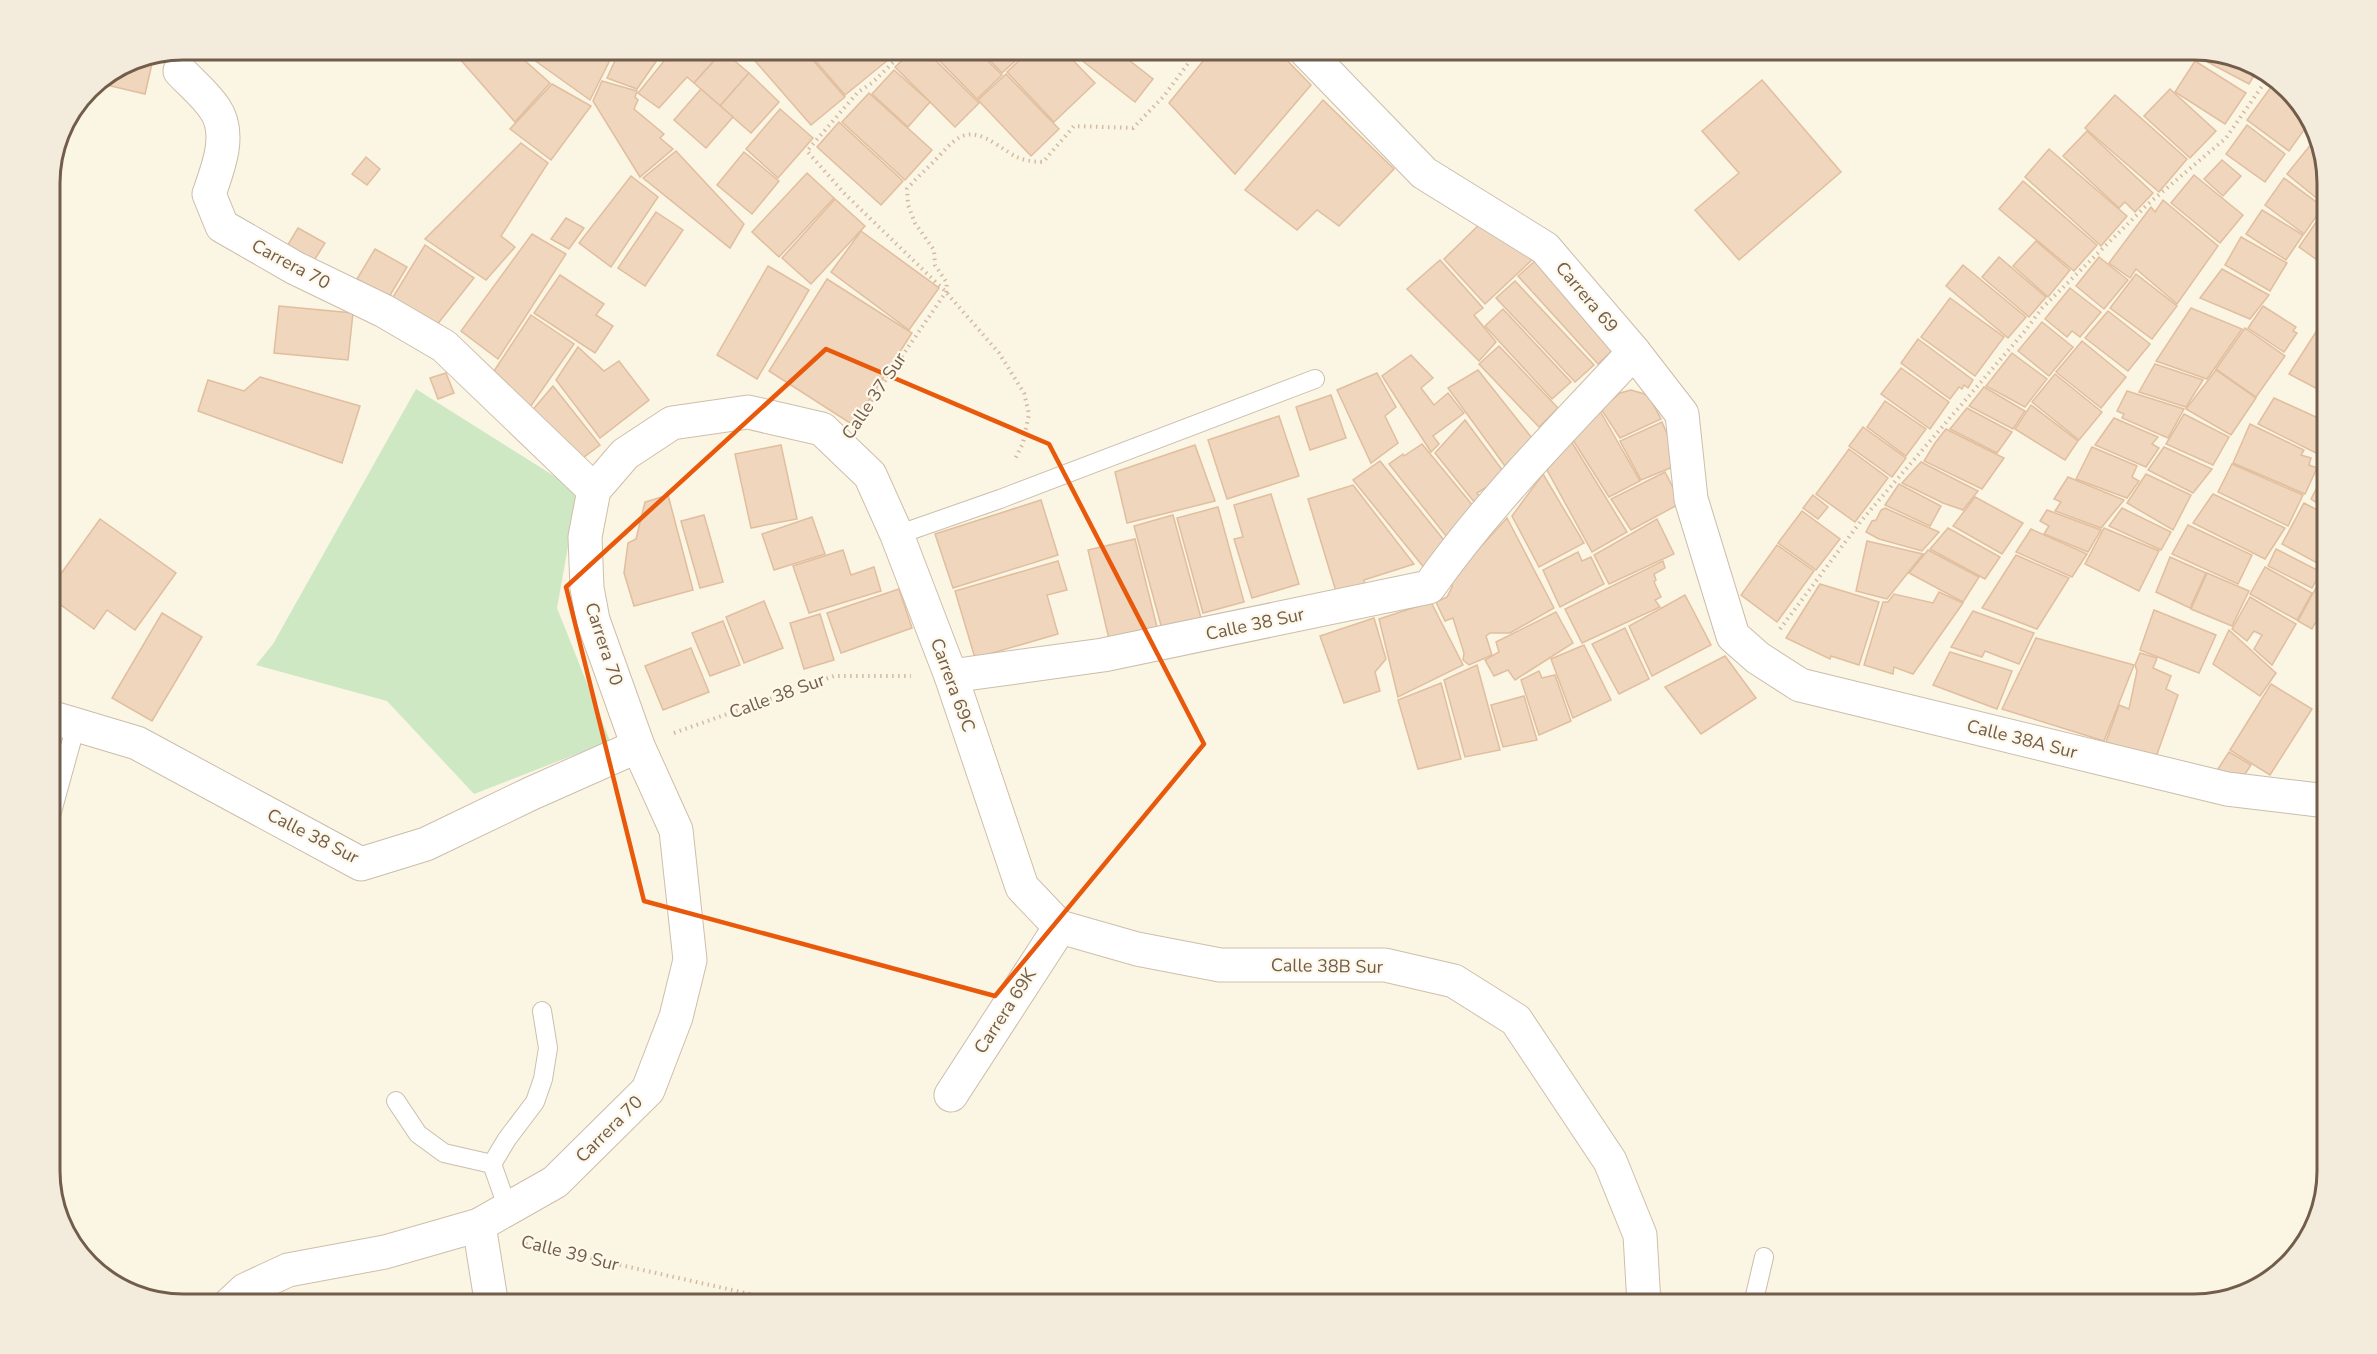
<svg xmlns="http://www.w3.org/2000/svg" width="2377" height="1354" font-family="'Nunito Sans',sans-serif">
  <rect width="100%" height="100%" fill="#fbf5e4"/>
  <polygon fill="#cfe8c4" points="416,389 578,491 557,608 610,741 474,794 387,701 256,665 273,644"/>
  <g fill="#efd6bd" stroke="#e1be9e" stroke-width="1.5">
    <polygon points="452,50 513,50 550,83 515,122"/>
    <polygon points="535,50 595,50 611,58 590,100 530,57"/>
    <polygon points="607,50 664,50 637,89 607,78 618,54"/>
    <polygon points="673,50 723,51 694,83 687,77 659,108 638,93"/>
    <polygon points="754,50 804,50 845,97 811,125 749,54"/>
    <polygon points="806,50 879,50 888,60 845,95"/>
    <polygon points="913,50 925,50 979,103 955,127 895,67"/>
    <polygon points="929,50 977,50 1002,75 977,99"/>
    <polygon points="980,50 1022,50 1025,52 1002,73"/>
    <polygon points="1030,50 1063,50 1095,83 1054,122 1007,72"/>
    <polygon points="1067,50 1085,50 1076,58"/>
    <polygon points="1088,50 1116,50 1153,79 1135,102 1080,59"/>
    <polygon points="1212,50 1277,50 1311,85 1235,174 1169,103"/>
    <polygon points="2185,50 2194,50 2259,67 2249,84"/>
    <polygon points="723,51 749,73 720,106 694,83"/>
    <polygon points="154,55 145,94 98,83 132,60"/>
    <polygon points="2195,61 2246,93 2225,124 2175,92"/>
    <polygon points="894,70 930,102 908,127 872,94"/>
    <polygon points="749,73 779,102 751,133 720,106"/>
    <polygon points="1006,74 1059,129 1031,156 978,100"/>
    <polygon points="1762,80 1841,172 1739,260 1695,210 1739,173 1702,131"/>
    <polygon points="602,81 637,91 635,97 638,100 634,109 664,134 660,138 673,149 640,177 593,101"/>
    <polygon points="552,84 591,106 551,160 510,129"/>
    <polygon points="2271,87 2303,110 2311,120 2289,151 2247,120"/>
    <polygon points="701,89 733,117 706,148 674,120"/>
    <polygon points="2170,89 2216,131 2190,158 2144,116"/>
    <polygon points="869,93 932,150 905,180 842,122"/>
    <polygon points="2115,95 2187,159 2159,192 2085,128"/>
    <polygon points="1323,100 1394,169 1339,226 1317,210 1297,230 1245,190"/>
    <polygon points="780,109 813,138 778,178 746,149"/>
    <polygon points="839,122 903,181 881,205 817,147"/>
    <polygon points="2247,125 2285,154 2265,182 2226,154"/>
    <polygon points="2087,131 2153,193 2135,212 2125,202 2119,208 2063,156"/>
    <polygon points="2316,138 2327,175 2327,202 2325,205 2287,174"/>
    <polygon points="521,143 548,163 501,236 515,247 486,280 425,239"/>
    <polygon points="2049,149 2127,216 2101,246 2025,177"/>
    <polygon points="676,151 744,224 730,248 643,178"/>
    <polygon points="744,152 779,181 752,214 717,185"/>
    <polygon points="366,157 380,169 367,185 352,174"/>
    <polygon points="2222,160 2241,176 2223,196 2204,179"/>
    <polygon points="807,173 834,198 779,257 752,232"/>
    <polygon points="2194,175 2243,215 2220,243 2171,203"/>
    <polygon points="631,176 658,197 611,267 579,243"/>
    <polygon points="2284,178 2323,207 2304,234 2265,205"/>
    <polygon points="2023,181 2097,245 2074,271 1999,209"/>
    <polygon points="835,199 865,226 811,284 782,258"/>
    <polygon points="2163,200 2218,246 2177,304 2136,269 2130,278 2109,263 2151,207 2155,212"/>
    <polygon points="2262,210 2303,235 2286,260 2246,234"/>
    <polygon points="656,212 683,230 645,286 618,268"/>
    <polygon points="2321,215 2327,219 2327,267 2299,247"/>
    <polygon points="566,218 584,228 569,249 551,239"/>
    <polygon points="1483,221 1535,257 1485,304 1444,259"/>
    <polygon points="298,228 325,243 312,264 286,248"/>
    <polygon points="861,231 939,288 909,330 831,272"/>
    <polygon points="532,234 566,254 498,359 461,331"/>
    <polygon points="2241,237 2287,263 2270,291 2225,265"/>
    <polygon points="2036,241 2070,270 2048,297 2013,266"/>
    <polygon points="425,245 474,278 436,326 393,297"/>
    <polygon points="375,249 407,267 389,297 357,279"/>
    <polygon points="1999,257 2046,297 2029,317 1982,277"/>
    <polygon points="2099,257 2128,280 2104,309 2076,286"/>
    <polygon points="1440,260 1483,308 1474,315 1496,342 1479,361 1407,289"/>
    <polygon points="1536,260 1615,348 1598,364 1518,276"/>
    <polygon points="1963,265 2026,317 2008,338 1946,286"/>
    <polygon points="768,266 809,290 757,379 717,355"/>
    <polygon points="2222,269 2269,295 2250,319 2200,298"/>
    <polygon points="2136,274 2177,306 2152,339 2110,308"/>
    <polygon points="560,275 604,304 596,315 613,326 595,353 534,313"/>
    <polygon points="827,279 912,333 853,425 769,371"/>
    <polygon points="1515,281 1594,365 1575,382 1496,298"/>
    <polygon points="2070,288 2101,312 2080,337 2072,331 2067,337 2045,319"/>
    <polygon points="1950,298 2004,337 1975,376 1921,337"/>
    <polygon points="279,306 353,313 348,360 274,353"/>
    <polygon points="2263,306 2296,327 2293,331 2297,333 2284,352 2248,328"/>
    <polygon points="2191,308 2242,329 2207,379 2156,361"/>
    <polygon points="1503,309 1571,382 1552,399 1485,326"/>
    <polygon points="2108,311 2150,344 2128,371 2085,338"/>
    <polygon points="531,315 574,344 528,410 510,392 494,371"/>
    <polygon points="2323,321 2327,323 2327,394 2289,374"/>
    <polygon points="2042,322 2073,347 2049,376 2018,351"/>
    <polygon points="2245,328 2285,356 2256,397 2216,369"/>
    <polygon points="1918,339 1973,380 1968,388 1964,385 1962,389 1959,387 1950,399 1901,363"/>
    <polygon points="2082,341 2126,377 2101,408 2056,372"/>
    <polygon points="1499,346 1558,408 1539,427 1479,364"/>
    <polygon points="578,347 604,371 619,361 649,400 600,438 556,380"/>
    <polygon points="2012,353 2047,379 2025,407 1986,386"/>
    <polygon points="1411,355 1433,378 1421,388 1434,405 1448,393 1464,413 1433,436 1439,444 1431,452 1382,376"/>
    <polygon points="2155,364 2203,380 2186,407 2139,392"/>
    <polygon points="1901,368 1949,402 1930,429 1881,394"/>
    <polygon points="1478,370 1532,438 1505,466 1448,388"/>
    <polygon points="2216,370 2256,398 2231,435 2186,409"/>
    <polygon points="446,373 454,393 438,399 430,378"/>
    <polygon points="1377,373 1396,407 1385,416 1398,443 1371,463 1337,390"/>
    <polygon points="2055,374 2102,412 2079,440 2032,402"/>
    <polygon points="260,377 360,406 342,463 198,411 208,380 244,391"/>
    <polygon points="553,386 600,445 576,463 530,413"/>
    <polygon points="1984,387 2025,411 2013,429 1969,406"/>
    <polygon points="1631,390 1648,395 1661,419 1620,438 1601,409 1620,393"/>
    <polygon points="2127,391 2184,409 2168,438 2122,418 2124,414 2117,411"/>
    <polygon points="1331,395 1346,438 1310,450 1296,407"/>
    <polygon points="2274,398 2327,422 2326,458 2258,424"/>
    <polygon points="1885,401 1926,429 1906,456 1867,427"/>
    <polygon points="2031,405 2078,441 2065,460 2015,429"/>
    <polygon points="1967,408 2012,432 1997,453 1950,429"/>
    <polygon points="1600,411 1640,481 1609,497 1573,440"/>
    <polygon points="2184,414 2229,437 2213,465 2166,444"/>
    <polygon points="1279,416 1299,476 1227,499 1208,440"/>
    <polygon points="2114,418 2158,437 2152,444 2159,448 2146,467 2095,445"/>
    <polygon points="1465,420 1506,475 1477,493 1484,505 1479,508 1435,453"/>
    <polygon points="1662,422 1680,464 1641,480 1620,441"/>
    <polygon points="2250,424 2304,450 2301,455 2311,458 2309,465 2317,468 2305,494 2233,463"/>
    <polygon points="1863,427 1906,458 1892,477 1849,446"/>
    <polygon points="1946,429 2004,458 1982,489 1924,461 1935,443"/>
    <polygon points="1571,441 1627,532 1592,552 1547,470"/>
    <polygon points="1422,444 1479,513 1450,541 1389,464 1403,454 1404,456"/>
    <polygon points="781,445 797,519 751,528 735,454"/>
    <polygon points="1195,445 1215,501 1127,523 1115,472"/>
    <polygon points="2092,447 2137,466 2132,477 2139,481 2127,498 2076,479"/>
    <polygon points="2164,447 2212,469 2193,493 2148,470"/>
    <polygon points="1849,449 1888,478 1855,522 1816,494"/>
    <polygon points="1380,461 1448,545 1426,570 1353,480"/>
    <polygon points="1921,462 1978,491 1963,510 1943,503 1902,483"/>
    <polygon points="2232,464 2303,495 2288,526 2218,492"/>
    <polygon points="2327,468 2327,510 2311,499"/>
    <polygon points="1665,472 1681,503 1631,530 1611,499"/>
    <polygon points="1543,474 1584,543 1539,567 1512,516"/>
    <polygon points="2146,474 2191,495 2173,530 2127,503"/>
    <polygon points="2068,477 2124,500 2101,528 2055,511 2061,502 2054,499"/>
    <polygon points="1899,484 1941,506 1930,526 1885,505"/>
    <polygon points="1353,485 1414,564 1364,580 1366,591 1338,598 1308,499"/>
    <polygon points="1271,494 1299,584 1252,598 1234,539 1243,537 1234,505"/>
    <polygon points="2213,494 2285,528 2265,559 2193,523"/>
    <polygon points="668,495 693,590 634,606 624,573 628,543 636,539 645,502"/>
    <polygon points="1813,495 1828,507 1818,519 1803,508"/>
    <polygon points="1975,497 2023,523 2002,554 1953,526"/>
    <polygon points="1041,500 1058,555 953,588 935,534"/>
    <polygon points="2304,503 2327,515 2327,550 2319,564 2282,544"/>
    <polygon points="1218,507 1244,602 1203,613 1177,518"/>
    <polygon points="1885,508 1939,532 1922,551 1879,539 1866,532 1872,521 1876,520 1881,510"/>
    <polygon points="2122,508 2171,532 2161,550 2109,526"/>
    <polygon points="2047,510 2101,530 2088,552 2044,534 2049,526 2040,521"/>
    <polygon points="1802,511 1840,539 1816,570 1778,543"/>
    <polygon points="704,515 723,582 700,588 681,521"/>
    <polygon points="1173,515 1201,618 1162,629 1134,526"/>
    <polygon points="812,517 825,554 774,570 762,534"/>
    <polygon points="1507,518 1554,608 1510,633 1490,633 1486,636 1492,655 1469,665 1463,660 1464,653 1453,618 1445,621 1436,602 1447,597 1452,587 1452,578"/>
    <polygon points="100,519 176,573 135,630 107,610 94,629 50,597 50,589"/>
    <polygon points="1657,519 1674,554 1609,584 1594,555"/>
    <polygon points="2188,525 2252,555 2238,584 2172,554"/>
    <polygon points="1948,528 2000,557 1985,579 1930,549"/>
    <polygon points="2104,528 2159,551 2139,591 2085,564"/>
    <polygon points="2031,529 2087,554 2072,577 2016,552"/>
    <polygon points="1135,539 1157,627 1109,639 1088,550"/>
    <polygon points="1867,541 1923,554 1887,599 1856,591"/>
    <polygon points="1777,545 1814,571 1777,622 1741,595"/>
    <polygon points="2276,549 2321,572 2312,588 2268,566"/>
    <polygon points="843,550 851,575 874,567 881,591 809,613 793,566"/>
    <polygon points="1928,550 1979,577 1963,602 1909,573"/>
    <polygon points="1578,552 1582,561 1591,557 1604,584 1560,607 1543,570"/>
    <polygon points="2016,555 2069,578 2037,629 1982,608"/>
    <polygon points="2170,557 2206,573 2190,608 2156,592"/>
    <polygon points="1058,561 1067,590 1047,595 1058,634 975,658 955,591"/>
    <polygon points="1663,561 1665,568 1654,574 1656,580 1654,582 1661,597 1655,600 1660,607 1582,643 1565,609"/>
    <polygon points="2265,567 2312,593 2297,620 2250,594"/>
    <polygon points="2207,573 2249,591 2232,626 2191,609"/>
    <polygon points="2324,573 2327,575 2327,630 2315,623 2312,629 2298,621"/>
    <polygon points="1820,584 1879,602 1859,665 1831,656 1830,659 1786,638"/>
    <polygon points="899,589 912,628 841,653 827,613"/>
    <polygon points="1939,592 1963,603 1913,674 1894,667 1893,674 1864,665 1883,602 1888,602 1894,594 1933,603"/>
    <polygon points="1685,595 1711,645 1652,676 1629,626"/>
    <polygon points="2250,597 2296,624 2272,665 2254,649 2262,635 2254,631 2247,641 2232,629"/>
    <polygon points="764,601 783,648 744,663 726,617"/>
    <polygon points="1431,602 1463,665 1398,697 1379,619"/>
    <polygon points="2154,610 2216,635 2199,673 2140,650"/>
    <polygon points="1973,611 2034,633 2019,664 1985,651 1982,657 1951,647"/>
    <polygon points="1556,612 1573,643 1515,680 1508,670 1494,676 1485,660 1499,652 1496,642"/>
    <polygon points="162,613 202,637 152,721 112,698"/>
    <polygon points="820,614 834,660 804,669 790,623"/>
    <polygon points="1374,618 1386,659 1375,672 1380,691 1344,703 1320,636"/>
    <polygon points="723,621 740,665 710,676 692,633"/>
    <polygon points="1625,628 1649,679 1619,694 1592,644"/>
    <polygon points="2229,630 2276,673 2260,696 2213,664"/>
    <polygon points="2036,638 2134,665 2104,741 2002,709"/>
    <polygon points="1584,645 1611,700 1573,718 1551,659"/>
    <polygon points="691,648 709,692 663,710 645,666"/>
    <polygon points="1950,652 2012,671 1997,709 1933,685"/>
    <polygon points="2140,653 2157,658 2153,668 2171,676 2166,689 2178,695 2156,757 2106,742 2119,705 2129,709 2137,671 2135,665"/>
    <polygon points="1725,656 1756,698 1701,734 1665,687"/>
    <polygon points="1477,665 1500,750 1465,757 1444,680"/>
    <polygon points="1539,671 1542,678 1555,675 1571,721 1539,735 1521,680"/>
    <polygon points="1441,683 1461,759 1418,769 1398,700"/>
    <polygon points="2271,684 2312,709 2270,775 2230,750"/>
    <polygon points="1524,696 1537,740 1503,747 1491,705"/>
    <polygon points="2327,729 2327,750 2317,741"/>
    <polygon points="2229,752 2251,765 2245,774 2216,772"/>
  </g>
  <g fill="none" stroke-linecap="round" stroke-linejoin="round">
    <g stroke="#ccbdab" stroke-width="20">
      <g id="lane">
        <polyline points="897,535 1000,499 1315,379"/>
        <polyline points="50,819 76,725"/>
        <polyline points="396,1101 418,1134 444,1153 492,1164"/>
        <polyline points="508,1209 492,1164 507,1139 535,1102 543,1079 548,1048 542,1011"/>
        <polyline points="1753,1304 1764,1257"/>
      </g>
    </g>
    <g stroke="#ccbdab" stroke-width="35">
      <g id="street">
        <polyline points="1305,50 1424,173 1545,248 1634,352 1682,414 1691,499 1733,636 1758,658 1800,685 2227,789 2327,801"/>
        <path d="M180 71C191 83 206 95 215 109 232 134 218 168 209 194L222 226 295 268 384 311 444 346 594 490"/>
        <path d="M951 676 1103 655 1429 587C1489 502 1563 428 1634 352"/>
        <polyline points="50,717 137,743 361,864 426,844 530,794 638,746"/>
        <polyline points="951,1095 1060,927"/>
        <polyline points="479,1225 491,1300 494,1304"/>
      </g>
    </g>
    <g stroke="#cfbea9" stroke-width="35">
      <polyline id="secondary" points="230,1304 245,1290 288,1270 385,1252 479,1225 555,1182 648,1090 676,1017 690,960 676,830 638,746 593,620 587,588 585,537 594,490 625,454 672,423 748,412 822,429 870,475 897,535 951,676 1022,887 1060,927 1137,949 1220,965 1385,965 1454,981 1516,1020 1610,1161 1640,1235 1644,1304"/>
    </g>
    <g stroke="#d4baa1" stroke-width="4" stroke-dasharray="1.5 4.5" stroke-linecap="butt">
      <polyline points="906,50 872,83 858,92 807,151 845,194 946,292 999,353 1024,393 1029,414 1023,443 1015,459"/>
      <path d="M861 416 946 292 947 283 935 265 934 250 915 223 908 205 907 189C917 177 929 167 940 155 959 134 969 127 996 144 1016 157 1019 161 1043 162L1074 126 1133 128 1164 96 1198 50"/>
      <polyline points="1780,629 1861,521 2025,331 2042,308 2148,204 2226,138 2269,76"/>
      <polyline points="674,733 834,676 911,676"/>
      <polyline points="526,1244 795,1304"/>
    </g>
    <use href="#lane" stroke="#fff" stroke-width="18"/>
    <use href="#street" stroke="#fff" stroke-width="33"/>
    <use href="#secondary" stroke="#fff" stroke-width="33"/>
  </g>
  <path fill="none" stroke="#e8590c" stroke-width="4.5" stroke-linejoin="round" d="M826 349 1049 444 1204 744 995 996 644 901 566 587Z"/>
  <g text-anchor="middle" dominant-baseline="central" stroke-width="4.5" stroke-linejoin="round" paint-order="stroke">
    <g font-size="18" fill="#725d4b" stroke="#fef8ea">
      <text transform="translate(291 264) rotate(28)">Carrera 70</text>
      <text transform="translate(1587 297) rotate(50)">Carrera 69</text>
      <text transform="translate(874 396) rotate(-56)">Calle 37 Sur</text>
      <text transform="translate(1255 624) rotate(-12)">Calle 38 Sur</text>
      <text transform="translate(604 644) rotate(72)">Carrera 70</text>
      <text transform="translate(953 685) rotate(70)">Carrera 69C</text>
      <text transform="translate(777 696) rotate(-20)">Calle 38 Sur</text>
      <text transform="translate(2022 739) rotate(14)">Calle 38A Sur</text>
      <text transform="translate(313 836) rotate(27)">Calle 38 Sur</text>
      <text transform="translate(1327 966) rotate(1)">Calle 38B Sur</text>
      <text transform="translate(1005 1011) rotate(-57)">Carrera 69K</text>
      <text transform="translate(609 1129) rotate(-45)">Carrera 70</text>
      <text transform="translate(570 1253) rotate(14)">Calle 39 Sur</text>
    </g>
  </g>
  <path d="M0 0H2377V1354H0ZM183 60H2194A123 123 0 0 1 2317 183V1171A123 123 0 0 1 2194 1294H183A123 123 0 0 1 60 1171V183A123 123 0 0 1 183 60Z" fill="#f3ecdd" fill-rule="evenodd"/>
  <path fill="none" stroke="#725d4b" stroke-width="3" d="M183 60H2194A123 123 0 0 1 2317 183V1171A123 123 0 0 1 2194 1294H183A123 123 0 0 1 60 1171V183A123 123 0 0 1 183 60Z"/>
</svg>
